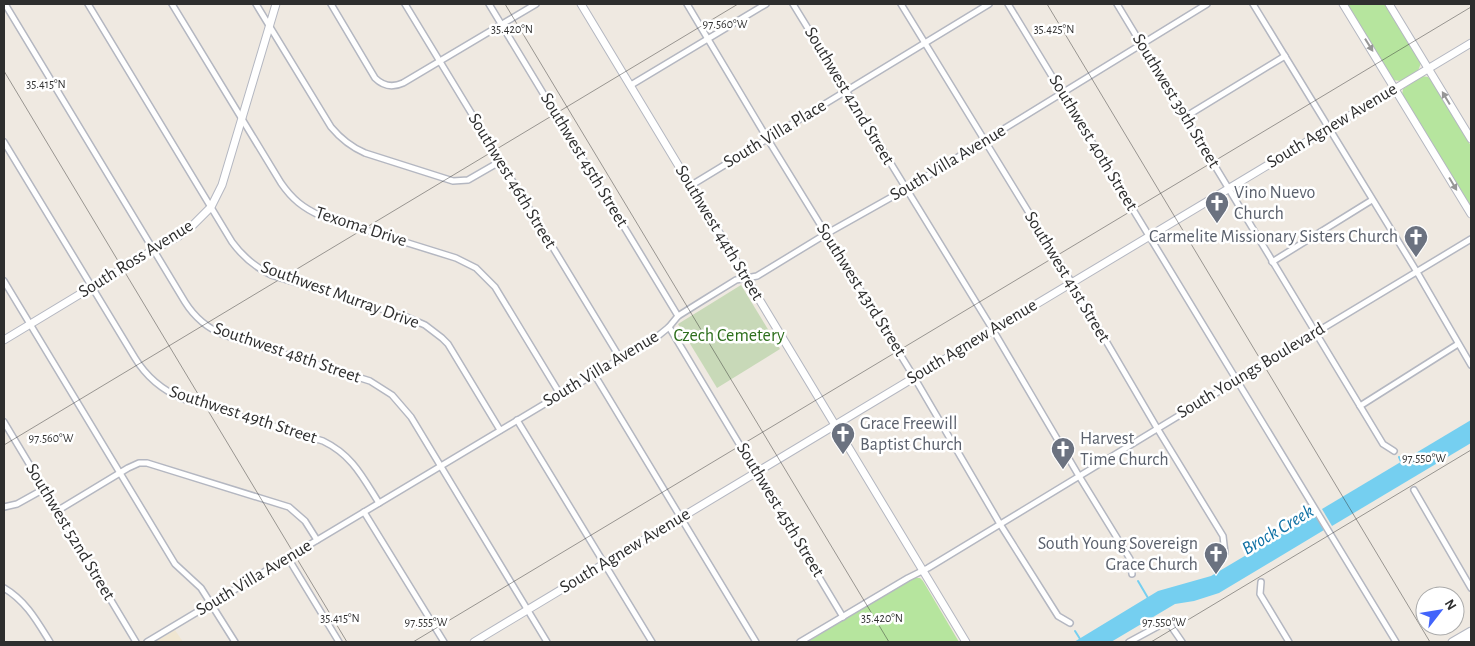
<svg xmlns="http://www.w3.org/2000/svg" width="1475" height="646" font-family="'Alegreya Sans',sans-serif">
  <rect width="100%" height="100%" fill="#efe9e1"/>
  <polygon fill="#f0e6d1" points="175,630 183,642 154,642"/>
  <g fill="#b6e59e">
    <polygon points="1346,4 1385,4 1421,63 1418,71 1401,81 1392,80"/>
    <polygon points="1422,76 1428,77 1431,80 1471,146 1471,210 1402,95 1403,89"/>
    <polygon points="913,578 920,578 923,581 959,642 807,642"/>
  </g>
  <polygon fill="#c8d9b8" points="741,285 780,349 717,388 678,324"/>
  <g fill="#75cff0">
    <polygon points="1471,420 1471,443 1332,526 1322,509"/>
    <polygon points="1315,514 1324,530 1219,593 1194,601 1175,604 1111,642 1074,642 1158,591 1211,576"/>
  </g>
  <g fill="none" stroke-linecap="round" stroke-linejoin="round">
    <g stroke="#75cff0" stroke-width="2">
      <polyline points="1399,457 1402,464"/>
      <polyline points="1138,581 1148,598"/>
      <polyline points="1147,618 1151,625"/>
      <polyline points="1075,631 1082,642"/>
    </g>
    <g stroke="#b4b7c1" stroke-width="8">
      <g id="street">
        <path d="M5 4 185 302C195 318 207 328 224 335L370 381 392 395 411 417 547 642"/>
        <path d="M88 4 232 242C243 257 255 267 271 275L404 316 425 325 442 338 448 344 500 430"/>
        <path d="M172 4 281 183C292 199 303 208 321 216L456 258 476 268 495 287 560 394"/>
        <path d="M256 4 331 127C341 139 351 147 365 153L453 181 468 180 501 161"/>
        <path d="M331 4 375 78C383 86 392 88 403 83L536 4"/>
        <polyline points="405,4 620,358"/>
        <polyline points="489,4 678,316"/>
        <polyline points="687,4 767,138 914,377 1000,524 1058,616 1070,623"/>
        <polyline points="793,4 993,330 1079,476 1130,559 1132,574"/>
        <polyline points="901,4 1072,283 1157,428 1223,536 1225,553"/>
        <polyline points="1008,4 1396,642"/>
        <polyline points="1117,4 1383,444 1394,451"/>
        <polyline points="1253,4 1417,272 1471,365"/>
        <polyline points="631,85 766,4"/>
        <polyline points="1185,117 1285,56"/>
        <path d="M4 142 135 358C147 378 162 390 183 399L323 441C352 455 362 476 379 503"/>
        <polyline points="690,186 989,4"/>
        <polyline points="1272,262 1372,200"/>
        <polyline points="4,281 175,564 201,588 235,642"/>
        <polyline points="669,327 843,617"/>
        <polyline points="594,374 756,642"/>
        <polyline points="1360,406 1458,344"/>
        <polyline points="517,420 652,642"/>
        <polyline points="4,422 136,642"/>
        <polyline points="1414,490 1471,588"/>
        <polyline points="4,507 17,504 44,489"/>
        <polyline points="57,511 128,468 139,463 147,463 289,507 305,521 317,540"/>
        <polyline points="364,512 444,642"/>
        <polyline points="288,558 339,642"/>
        <polyline points="1261,582 1260,594 1289,642"/>
        <path d="M4 588C26 601 37 621 50 642"/>
        <polyline points="147,642 658,336 669,327 678,316 702,301 736,280 757,276 826,234 906,189 1207,4"/>
        <polyline points="800,642 908,578 928,568 1315,333 1471,239"/>
        <polyline points="1129,642 1164,623 1171,626 1182,642"/>
      </g>
    </g>
    <g stroke="#b4b7c1" stroke-width="9">
      <g id="secondary">
        <polyline points="581,4 966,642"/>
        <polyline points="1343,4 1471,214"/>
        <polyline points="1389,4 1471,139"/>
        <polyline points="4,340 153,250 179,236 191,227 211,207 222,185 276,4"/>
        <polyline points="474,642 1471,43"/>
        <polyline points="1452,642 1471,631"/>
        <polyline points="1463,642 1471,637"/>
      </g>
    </g>
    <use href="#street" stroke="#fff" stroke-width="5"/>
    <use href="#secondary" stroke="#fff" stroke-width="7"/>
  </g>
  <defs><path id="oneway-solid" d="M-6-.8H1V-3.2L6.5 0L1 3.2V.8H-6Z" transform="scale(1.25)"/></defs>
  <g fill="#969696">
    <use href="#oneway-solid" transform="translate(1369 45) rotate(58)"/>
    <use href="#oneway-solid" transform="translate(1446 98) rotate(-121)"/>
    <use href="#oneway-solid" transform="translate(1453 184) rotate(59)"/>
  </g>
  <path fill="none" stroke="#2e2e2e" stroke-width="1" stroke-opacity="0.45" d="M505 4 889 642M1047 4 1430 642M4 71 347 642M4 445 738 4M413 642 1471 7M1151 642 1471 450"/>
  <defs>
    <g id="church-pin" transform="scale(1.25)"><path d="M0 17L-7.5 6A9.5 9.5 0 1 1 7.5 6Z" fill="#6b7280" stroke="#fff"/><path d="M-1.2-6h2.4v3.5h3.3v2.4h-3.3V6h-2.4V-.1h-3.3v-2.4h3.3Z" fill="#fff"/></g>
  </defs>
  <g fill-rule="evenodd">
    <use href="#church-pin" x="1217" y="203"/>
    <use href="#church-pin" x="1416" y="237"/>
    <use href="#church-pin" x="843" y="434"/>
    <use href="#church-pin" x="1063" y="449"/>
    <use href="#church-pin" x="1216" y="554"/>
  </g>
  <g text-anchor="middle" dominant-baseline="central" stroke-width="5" stroke-linejoin="round" paint-order="stroke">
    <g font-size="18" fill="#2e2e2e" stroke="#fff">
      <text transform="translate(849 96) rotate(59)">Southwest 42nd Street</text>
      <text transform="translate(1176 101) rotate(59)">Southwest 39th Street</text>
      <text transform="translate(1332 126) rotate(-31)">South Agnew Avenue</text>
      <text transform="translate(775 134) rotate(-31)">South Villa Place</text>
      <text transform="translate(1093 143) rotate(59)">Southwest 40th Street</text>
      <text transform="translate(584 160) rotate(59)">Southwest 45th Street</text>
      <text transform="translate(948 163) rotate(-31)">South Villa Avenue</text>
      <text transform="translate(512 181) rotate(59)">Southwest 46th Street</text>
      <text transform="translate(361 227) rotate(18)">Texoma Drive</text>
      <text transform="translate(719 233) rotate(59)">Southwest 44th Street</text>
      <text transform="translate(136 259) rotate(-32)">South Ross Avenue</text>
      <text transform="translate(1067 277) rotate(59)">Southwest 41st Street</text>
      <text transform="translate(861 290) rotate(58)">Southwest 43rd Street</text>
      <text transform="translate(340 295) rotate(20)">Southwest Murray Drive</text>
      <text transform="translate(972 342) rotate(-31)">South Agnew Avenue</text>
      <text transform="translate(287 353) rotate(19)">Southwest 48th Street</text>
      <text transform="translate(601 369) rotate(-31)">South Villa Avenue</text>
      <text transform="translate(1251 371) rotate(-31)">South Youngs Boulevard</text>
      <text transform="translate(243 415) rotate(18)">Southwest 49th Street</text>
      <text transform="translate(780 510) rotate(59)">Southwest 45th Street</text>
      <text transform="translate(70 532) rotate(59)">Southwest 52nd Street</text>
      <text transform="translate(625 551) rotate(-31)">South Agnew Avenue</text>
      <text transform="translate(254 578) rotate(-31)">South Villa Avenue</text>
    </g>
    <g font-size="18" fill="#5b616d" stroke="#fff" text-anchor="start">
      <text x="1234" y="193">Vino Nuevo<tspan x="1234" dy="21">Church</tspan></text>
      <text x="1398" y="237" text-anchor="end">Carmelite Missionary Sisters Church</text>
      <text x="860" y="424">Grace Freewill<tspan x="860" dy="21">Baptist Church</tspan></text>
      <text x="1080" y="439">Harvest<tspan x="1080" dy="21">Time Church</tspan></text>
      <text x="1198" y="544" text-anchor="end">South Young Sovereign<tspan x="1198" dy="21">Grace Church</tspan></text>
    </g>
    <g font-size="18" fill="#2c6e1b" stroke="#fff">
      <text x="729" y="336">Czech Cemetery</text>
    </g>
    <g font-size="19" font-style="italic" fill="#0d6fa3" stroke="#fff">
      <text transform="translate(1278 530) rotate(-31)">Brock Creek</text>
    </g>
  </g>
  <g font-size="12" text-anchor="middle" fill="#2e2e2e" stroke="#fff" stroke-width="5" stroke-linejoin="round" paint-order="stroke">
    <text x="725" y="28">97.560°W</text>
    <text x="512" y="33">35.420°N</text>
    <text x="1054" y="33">35.425°N</text>
    <text x="46" y="88">35.415°N</text>
    <text x="51" y="442">97.560°W</text>
    <text x="1424" y="462">97.550°W</text>
    <text x="340" y="622">35.415°N</text>
    <text x="882" y="622">35.420°N</text>
    <text x="426" y="626">97.555°W</text>
    <text x="1164" y="626">97.550°W</text>
  </g>
  <rect width="1475" height="646" fill="none" stroke="#2e2e2e" stroke-width="10"/>
  <g transform="translate(1440 611) rotate(59)"><circle r="24" fill="#ffffff" stroke="#ababab"/>
  <path d="M0-4L9 19L0 12L-9 19Z" fill="#4264fb"/>
  <text y="-8" font-size="14" font-weight="bold" text-anchor="middle" fill="#2e2e2e">N</text>
  </g>
</svg>
